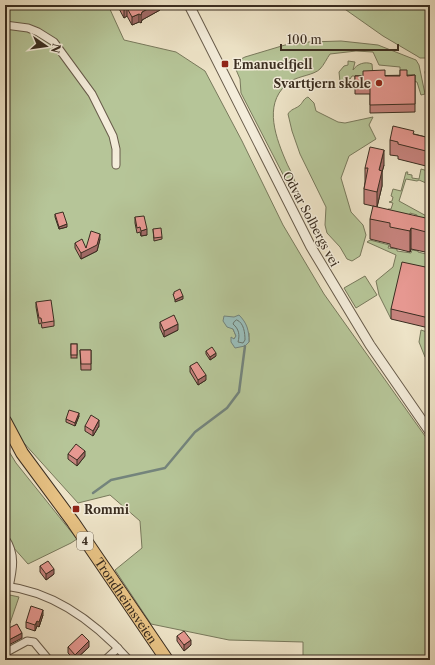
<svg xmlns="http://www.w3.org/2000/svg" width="435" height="665" font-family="'Libre Caslon Text',serif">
  <rect width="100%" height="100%" fill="#eee4c8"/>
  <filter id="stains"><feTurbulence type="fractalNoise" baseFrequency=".005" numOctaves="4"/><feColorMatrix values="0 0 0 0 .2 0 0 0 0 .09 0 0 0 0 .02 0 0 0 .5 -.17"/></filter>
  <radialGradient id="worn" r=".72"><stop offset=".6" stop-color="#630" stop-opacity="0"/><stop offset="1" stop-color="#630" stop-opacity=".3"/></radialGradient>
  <g fill="#b6c598" stroke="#78795c" fill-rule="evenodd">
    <path d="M5 5H108L124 40 176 52 205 71 242 141 283 225 324 294 430 443V660H303V642L229 640 151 624 115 570 142 548 140 521 110 495 78 503 14 432 5 405ZM233 329 249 333V342L245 346 231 338 234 339 236 336Z"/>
    <polygon points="339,5 430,5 430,97 425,72 427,66 428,58 420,58 417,56 383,36"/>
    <path d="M341 41 378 45 416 60 419 65 425 94 421 95 417 82 400 77V67L379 65 373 52 356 51 330 54C327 58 324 65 320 69 314 75 299 76 291 81 263 100 274 133 285 159 288 167 293 174 295 182L292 186H289L241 93 240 79 234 65 237 61 245 57 285 45 309 42Z"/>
    <path d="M348 61 355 62 353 70C357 64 365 61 372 64L373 76H352L350 79 347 78 346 82H340L339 72 344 66 348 65Z"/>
    <path d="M308 97 314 103 316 111 338 122 345 123 373 117 369 125 376 139 349 156 341 178 351 212 363 225 366 235 360 256 352 261 347 259 340 247 327 233 325 225 326 207 300 154 292 131 288 114C291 109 295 109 299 106 303 103 303 99 308 97Z"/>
    <polygon points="421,169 428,171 430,169 430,182 426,183 419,180 417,181 406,179 399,201 430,218 430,228 415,225 417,215 410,213 409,218 388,212 388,209 391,209 393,203 389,202 392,201 393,197 391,196 393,189 401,191 406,172 408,172 407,174 412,175 412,178 419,179"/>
    <polygon points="370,240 389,245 388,248 397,249 397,251 411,253 412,250 418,251 418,252 430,255 430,271 402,275 391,319 379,295 376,281 393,267 396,255 367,242"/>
    <polygon points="365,276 377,295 356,308 344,288"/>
    <polygon points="421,330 427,332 430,332 430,347 427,358 425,357 419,342"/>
    <polygon points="5,445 16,463 77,539 71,543 28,564 5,538"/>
    <polygon points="5,594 19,597 10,623 5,625"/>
  </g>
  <path fill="#9abeba" stroke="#74847c" d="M239 315C247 323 249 330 249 342L245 346 235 348 231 342V337L234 339 236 336 233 329 227 327 223 321 224 316 234 317Z"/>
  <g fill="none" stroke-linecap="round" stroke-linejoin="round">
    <path stroke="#6a766d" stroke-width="1" d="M237 320C244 323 245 333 245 340L243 343 238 342C240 335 239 329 233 324L234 322Z"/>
    <polyline stroke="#74847c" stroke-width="2.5" points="93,493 111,480 165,468 195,432 227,408 239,392 245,346"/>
    <g stroke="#675b4a" stroke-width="9">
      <g id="minor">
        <polyline points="5,25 28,28 38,32 54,42 92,94 113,136 116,149 116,165"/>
        <path d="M5 538C16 554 13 569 9 587"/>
        <path d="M5 586C56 592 96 623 129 660"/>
        <polyline points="5,653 27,641 34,642 49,660"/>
        <polyline points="105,660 118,648"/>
      </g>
    </g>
    <g stroke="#675b4a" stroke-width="11">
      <polyline id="tertiary" points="189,5 311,247 370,345 430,432"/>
    </g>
    <g stroke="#3a2d20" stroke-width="14">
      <g id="trunk">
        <path id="s1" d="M5 421 22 453 73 522 167 660"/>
      </g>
    </g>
    <use href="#minor" stroke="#f4eddb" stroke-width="7"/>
    <use href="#tertiary" stroke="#f4eddb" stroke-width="9"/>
    <use href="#trunk" stroke="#e7c284" stroke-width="12"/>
  </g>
  <g fill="#c6837d" stroke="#3a2d20">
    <polygon points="117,5 160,5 160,10 142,20 141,23 139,22 132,25 127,16 124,18"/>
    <polygon points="284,5 315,5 314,9 293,6 293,8"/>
    <polygon points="415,75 415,112 370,113 370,94 355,94 355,76"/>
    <polygon points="414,134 430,138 430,167 398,159 398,156 390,155 390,140"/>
    <polygon points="384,165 382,172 382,186 377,207 364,204 364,189 365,182 365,168"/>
    <polygon points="55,214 67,227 59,229 55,217"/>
    <polygon points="135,217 147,235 141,236 140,232 137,233 135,223"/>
    <polygon points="370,219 430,219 430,253 411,249 410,252 390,247 390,244 370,239"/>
    <polygon points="153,229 162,237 162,239 154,241"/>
    <polygon points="100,239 97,251 81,259 75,248 75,243 86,248"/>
    <polygon points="430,268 429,328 391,319 391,309"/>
    <polygon points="36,302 54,321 54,326 42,328 41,323 39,324 36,307"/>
    <polygon points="160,322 178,330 164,337 160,328"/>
    <rect x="71" y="344" width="6" height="14"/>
    <polygon points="80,350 91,350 91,370 81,370"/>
    <polygon points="206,351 216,356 210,360 206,354"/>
    <polygon points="190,366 206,380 198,385 190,372"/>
    <polygon points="79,416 75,426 66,422 66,419"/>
    <polygon points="85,426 99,426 93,436 85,431"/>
    <polygon points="68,454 85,456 77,466 68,459"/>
    <polygon points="40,566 54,574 46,580 40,572"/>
    <polygon points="43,615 39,627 37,626 35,631 26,628 26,622"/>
    <polygon points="177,636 191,645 184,651 177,641"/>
    <polygon points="68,647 89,647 75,660 68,653"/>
  </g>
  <g fill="#a16a66" stroke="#3a2d20">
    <polygon points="155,5 160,5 160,10 142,20 141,23 141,15 142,12"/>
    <polygon points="127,8 127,16 124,18 124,10"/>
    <polygon points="139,14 139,22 132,25 132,17"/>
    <polygon points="384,150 384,165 382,172 382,186 377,207 377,192 379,170"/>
    <polygon points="67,224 67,227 59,229 59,227"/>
    <polygon points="411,228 411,249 410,252 410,231"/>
    <polygon points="147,229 147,235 141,236 141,231"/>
    <polygon points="100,234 100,239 97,251 81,259 81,253"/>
    <polygon points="183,296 183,299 175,302 175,300"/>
    <polygon points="430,312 430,322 429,328 429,318"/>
    <polygon points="178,324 178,330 164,337 164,331"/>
    <polygon points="216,353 216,356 210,360 210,357"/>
    <polygon points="206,375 206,380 198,385 198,380"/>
    <polygon points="79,413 79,416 75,426 75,423"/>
    <polygon points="99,420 99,426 93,436 93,431"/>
    <polygon points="85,451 85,456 77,466 77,460"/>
    <polygon points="54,569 54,574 46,580 46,574"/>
    <polygon points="43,610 43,615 39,627 39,622"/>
    <polygon points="37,621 37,626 35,631 35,625"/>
    <polygon points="22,633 22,638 5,647 5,642"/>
    <polygon points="191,640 191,645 184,651 184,645"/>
    <polygon points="89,641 89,647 75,660 75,655"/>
  </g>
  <g fill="#e69891" stroke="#3a2d20">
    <polygon points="121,5 155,5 142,12 141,15 139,14 132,17 127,8 124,10"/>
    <polygon points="385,70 385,76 400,76 400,70 407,70 407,76 415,75 415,104 370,105 370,86 355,86 355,76 363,76 363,71"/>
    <polygon points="393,126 414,131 413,134 430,138 430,152 398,144 398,142 390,140"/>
    <polygon points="370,147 384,150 379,170 382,171 377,192 364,189 368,168 365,168"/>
    <polygon points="373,206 430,219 430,233 411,228 410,231 390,227 390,223 370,219"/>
    <polygon points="63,212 67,224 59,227 55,214"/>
    <polygon points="144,216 147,229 141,231 140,227 137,228 135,217"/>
    <polygon points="161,228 162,237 154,238 153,229"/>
    <polygon points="91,231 100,234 97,245 81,253 75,243 82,239 86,248"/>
    <polygon points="402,262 430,268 430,312 429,318 391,309"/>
    <polygon points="180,289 183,296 175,300 173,294 174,294 174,292"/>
    <polygon points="51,300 54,321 42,323 41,318 39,318 36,302"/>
    <polygon points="174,315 178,324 164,331 160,322"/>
    <rect x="71" y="344" width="6" height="11"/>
    <polygon points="212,347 216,353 210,357 206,351"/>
    <polygon points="80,350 91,350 91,364 81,364"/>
    <polygon points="197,362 206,375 198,380 190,366"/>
    <polygon points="69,410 79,413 75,423 66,419"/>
    <polygon points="91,415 99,420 93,431 85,426"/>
    <polygon points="76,444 85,451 77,460 68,454"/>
    <polygon points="48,561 54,569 46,574 40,566"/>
    <polygon points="31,606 43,610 39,622 37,621 35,625 26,622"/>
    <polygon points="17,624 22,633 5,642 5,630"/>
    <polygon points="184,631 191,640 184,645 177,636"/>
    <polygon points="82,634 89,641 75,655 68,647"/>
  </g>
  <g fill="#8f2418" stroke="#f4eddb" stroke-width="1.5">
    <rect x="221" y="60" width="8" height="8" rx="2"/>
    <circle cx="379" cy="83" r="4"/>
    <rect x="72" y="505" width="8" height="8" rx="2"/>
  </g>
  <g text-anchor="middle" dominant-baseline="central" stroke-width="3" stroke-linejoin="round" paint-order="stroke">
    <rect fill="#f4eddb" stroke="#726758" stroke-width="1" x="77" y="532" width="16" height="18" rx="3"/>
    <g font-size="11" font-weight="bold" fill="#3a2d20">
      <text x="85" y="541">4</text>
    </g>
    <g font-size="12" font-weight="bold" fill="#3a2d20" stroke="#f4eddb" text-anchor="start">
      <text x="233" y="64">Emanuelfjell</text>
      <text x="371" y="83" text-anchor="end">Svarttjern skole</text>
      <text x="84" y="509">Rommi</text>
    </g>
    <g font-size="12" fill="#3a2d20" stroke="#f4eddb">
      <text transform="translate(311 219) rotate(62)">Odvar Solbergs vei</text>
      <text stroke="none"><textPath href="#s1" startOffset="217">Trondheimsveien</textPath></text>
    </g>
  </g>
  <rect width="435" height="665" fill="none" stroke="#eee4c8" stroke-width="20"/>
  <rect x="6" y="6" width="423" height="653" fill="none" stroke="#3a2d20" stroke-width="2"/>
  <rect x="10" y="10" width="415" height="645" fill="none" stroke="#3a2d20"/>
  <g transform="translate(46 46) rotate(103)" stroke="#f4eddb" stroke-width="3" paint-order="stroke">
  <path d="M0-3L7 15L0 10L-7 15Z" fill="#3a2d20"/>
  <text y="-6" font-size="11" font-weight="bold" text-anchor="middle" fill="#3a2d20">N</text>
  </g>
  <path d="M281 44v6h117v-6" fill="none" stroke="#3a2d20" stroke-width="2"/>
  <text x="287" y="44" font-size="12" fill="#3a2d20" stroke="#f4eddb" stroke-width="3" paint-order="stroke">100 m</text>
  <rect width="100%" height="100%" filter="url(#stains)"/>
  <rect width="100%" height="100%" fill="url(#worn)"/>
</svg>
